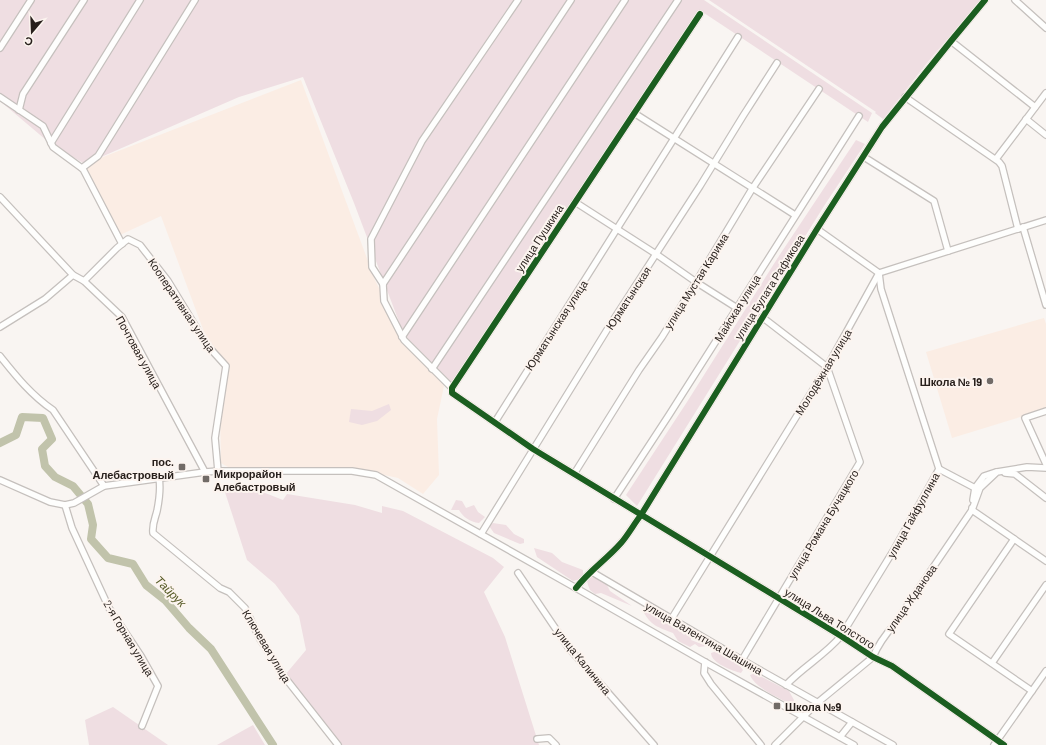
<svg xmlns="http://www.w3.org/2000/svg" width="1046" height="745" font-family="Barlow,sans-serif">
  <rect width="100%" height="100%" fill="#f9f5f2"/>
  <g fill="#fbede4">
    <polygon points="301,80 375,280 403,337 444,386 437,419 439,475 423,494 398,478 352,468 228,467 221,463 220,412 228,365 207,340 161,216 120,235 85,164"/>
    <polygon points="1044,318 1046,324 1046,409 952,438 926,352"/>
  </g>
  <g fill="#efdee2">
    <polygon points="0,0 704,0 872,113 868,122 701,11 454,384 426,360 404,335 354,203 303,77 239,97 85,164 52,145 0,101"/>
    <polygon points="709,0 980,0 927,63 883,119 875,113 889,96 876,112"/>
    <polygon points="856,140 865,144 824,206 637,506 626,495 687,402 777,259"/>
    <polygon points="389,404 391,410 377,421 362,425 349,422 351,409 372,411"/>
    <polygon points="223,486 255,489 283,500 287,494 355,505 382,513 382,506 403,511 493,558 504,567 484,592 505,637 539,745 339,745 285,675 306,650 299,616 275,584 247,560"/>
    <path d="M456 500 462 501 466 508 474 505 478 512 485 517 479 523C470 522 463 517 459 510H451Z"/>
    <polygon points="493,523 506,525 514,534 524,539 524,543 520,544 494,533 489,526"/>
    <polygon points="534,548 552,553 562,562 583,570 583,574 580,579 573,581 537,557"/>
    <polygon points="591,577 596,578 607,585 610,591 632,606 601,593 595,594 590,590 588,585 587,581"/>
    <path d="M643 611 652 613 676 626 684 635 687 632 691 635V640L707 646 699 647 695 644 690 647 678 641 673 633C658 627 651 626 643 611Z"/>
    <path d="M719 651C728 657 737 661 743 670L741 673C733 671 711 663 711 653L714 652Z"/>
    <path d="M753 674 758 675 789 691 794 700 792 705C780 698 755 688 750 675Z"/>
    <polygon points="113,707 168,745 89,745 85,720"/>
    <polygon points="253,725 265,745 217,745"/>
  </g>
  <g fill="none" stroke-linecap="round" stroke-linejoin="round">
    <polyline stroke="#c1c3ab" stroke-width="8" points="0,443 16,435 22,417 43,418 52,439 42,449 45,466 55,477 73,486 88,504 93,525 91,539 108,558 133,564 146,585 165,600 189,628 211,649 273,745"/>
    <g stroke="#c5c0bd" stroke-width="8">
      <g id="minor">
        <polyline points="1015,0 1046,28"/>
        <polyline points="700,14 452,388 452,393 533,449 841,636 873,657 892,666 1004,745"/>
        <polyline points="951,41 1035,107"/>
        <polyline points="0,48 31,0"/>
        <polyline points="0,97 43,126 53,147 83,169 122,244"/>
        <polyline points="905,97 999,162 1002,166 1018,229"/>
        <polyline points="19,110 23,94 84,0"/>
        <polyline points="634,113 795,215"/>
        <polyline points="1026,119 1046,135"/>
        <polyline points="51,143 140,0"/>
        <polyline points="864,157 934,201 948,251"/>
        <polyline points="996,159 1046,93"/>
        <polyline points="82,168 98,156 195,0"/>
        <polyline points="0,197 73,275 84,281 122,317 205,472"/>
        <polyline points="575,202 656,254 696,282 737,308"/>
        <polyline points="1023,227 1046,305"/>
        <polyline points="84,281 117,248 128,239 140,245 168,281 207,345 226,366 215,438 218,471"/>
        <polyline points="383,284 372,267 371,239 422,141 518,0"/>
        <polyline points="0,327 45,299 73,275"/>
        <polyline points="402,337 625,0"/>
        <path d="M0 356C16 376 31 395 53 410L104 486"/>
        <polyline points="432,369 678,0"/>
        <polyline points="452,388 404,340 384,301 383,284 571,0"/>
        <polyline points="1046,411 1025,418 1046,464"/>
        <polyline points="495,422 738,37"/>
        <polyline points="939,469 975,488"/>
        <polyline points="1005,473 1015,474 1046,498"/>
        <polyline points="574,474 639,370 662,337 696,282 752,189 819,89"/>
        <path d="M159 478C161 489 159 501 157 511 155 519 152 524 153 533L220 588 229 592 245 608 260 639 283 675 338 745"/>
        <polyline points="0,480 50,502 65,505 74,503 104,486 205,472 218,471 352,471 376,475 576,588 705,662 854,745"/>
        <polyline points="614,499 669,415 859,116"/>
        <polyline points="973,500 975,488 984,476 996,472"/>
        <polyline points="65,505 72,528 109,608 141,656 158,686 142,726"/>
        <polyline points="972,508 972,510 1046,561"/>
        <polyline points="481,534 610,325 700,186 743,116 777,63"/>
        <polyline points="1014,539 949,634 1032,691"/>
        <polyline points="592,572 742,660 893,745"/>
        <polyline points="518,573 568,647 654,745"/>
        <path d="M576 588C589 571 607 559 621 543 628 535 634 524 641 515L817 229 882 127 951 41 985 0"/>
        <polyline points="672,618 827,367 879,273 1046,220"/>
        <polyline points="742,660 860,462 827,367 762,317"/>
        <polyline points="705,662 704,673 711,684 761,745"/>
        <polyline points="992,663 1046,585"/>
        <path d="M786 685C803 667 825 655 841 636L895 548 939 469 881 289 879 273 817 229"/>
        <polyline points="840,737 852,722"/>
        <polyline points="537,739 549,738 556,745"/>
        <path d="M775 745 817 703 873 657C878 645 885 635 894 625L972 510 980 488 997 472 1027 467 1046 468"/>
        <polyline points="994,745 1046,671"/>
      </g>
    </g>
    <use href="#minor" stroke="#fefefd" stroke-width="5.5"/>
    <g stroke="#fcf4ef" stroke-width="8">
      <g id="cycleway">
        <polyline points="700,14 452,388 452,393 533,449 841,636 873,657 892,666 1004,745"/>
        <path d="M576 588C589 571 607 559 621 543 628 535 634 524 641 515L817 229 882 127 951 41 985 0"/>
      </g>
    </g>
    <use href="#cycleway" stroke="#1b5e20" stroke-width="6"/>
  </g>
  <g fill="#716b67" stroke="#fcf4ef" stroke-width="1.5">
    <circle cx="990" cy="381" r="4"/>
    <rect x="178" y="463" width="8" height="8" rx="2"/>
    <rect x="202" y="475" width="8" height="8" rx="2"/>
    <rect x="773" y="702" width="8" height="8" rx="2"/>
  </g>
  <g text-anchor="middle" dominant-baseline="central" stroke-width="4" stroke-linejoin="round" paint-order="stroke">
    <g font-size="11" fill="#28201c" stroke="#fcf4ef">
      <text transform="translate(539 238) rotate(-57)">улица Пушкина</text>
      <text transform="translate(696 281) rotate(-58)">улица Мустая Карима</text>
      <text transform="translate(769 287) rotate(-58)">улица Булата Рафикова</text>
      <text transform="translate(628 298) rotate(-57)">Юрматынская</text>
      <text transform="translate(182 305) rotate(56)">Кооперативная улица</text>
      <text transform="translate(737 308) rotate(-58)">Майская улица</text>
      <text transform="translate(556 325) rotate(-57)">Юрматынская улица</text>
      <text transform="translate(139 352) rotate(61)">Почтовая улица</text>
      <text transform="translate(823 372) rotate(-59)">Молодёжная улица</text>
      <text transform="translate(913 515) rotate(-61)">улица Гайфуллина</text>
      <text transform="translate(823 524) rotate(-59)">улица Романа Бучацкого</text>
      <text transform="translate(911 598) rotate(-55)">улица Жданова</text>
      <text transform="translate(830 618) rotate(32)">улица Льва Толстого</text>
      <text transform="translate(129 638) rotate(59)">2-я Горная улица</text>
      <text transform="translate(704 638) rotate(30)">улица Валентина Шашина</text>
      <text transform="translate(267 646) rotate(59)">Ключевая улица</text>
      <text transform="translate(583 661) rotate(51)">улица Калинина</text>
    </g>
    <g font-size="11" font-weight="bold" fill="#28201c" stroke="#fcf4ef" text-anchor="end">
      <text x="982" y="381">Школа № 19</text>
      <text x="174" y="461">пос.<tspan x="174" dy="13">Алебастровый</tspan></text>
      <text x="214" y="473" text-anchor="start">Микрорайон<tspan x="214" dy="13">Алебастровый</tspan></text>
      <text x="785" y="706" text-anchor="start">Школа №9</text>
    </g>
    <g font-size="12" font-style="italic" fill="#565a26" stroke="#fcf4ef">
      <text transform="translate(171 591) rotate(45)">Тайрук</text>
    </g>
  </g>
  <g transform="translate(32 32) rotate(199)" stroke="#fcf4ef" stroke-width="3" paint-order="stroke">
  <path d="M0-3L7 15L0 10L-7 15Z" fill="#28201c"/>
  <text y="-6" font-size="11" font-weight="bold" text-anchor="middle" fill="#28201c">С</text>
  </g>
</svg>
